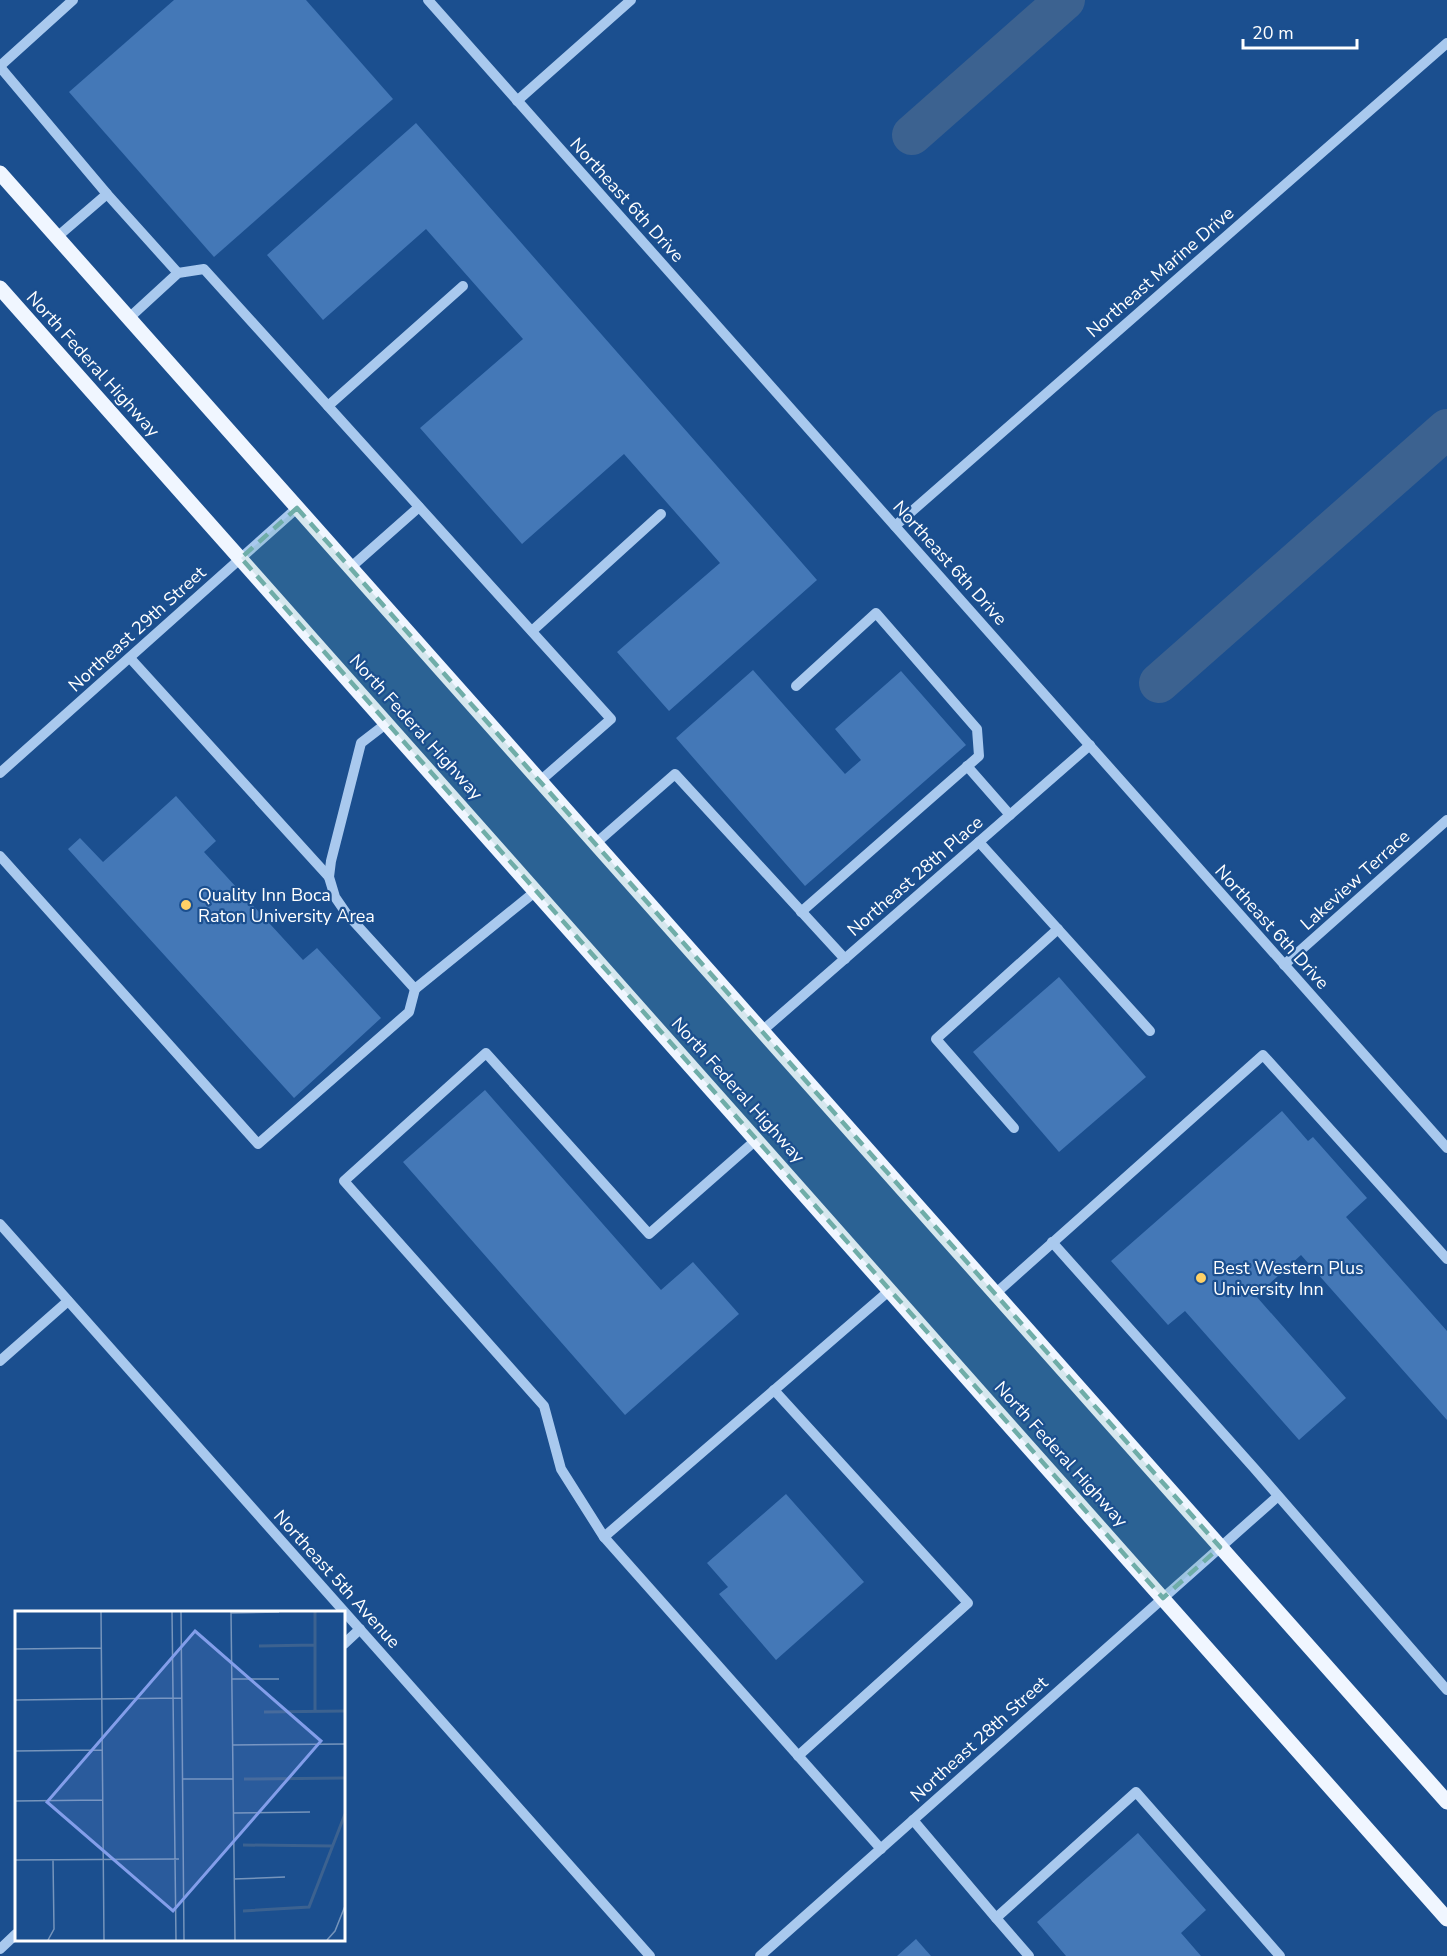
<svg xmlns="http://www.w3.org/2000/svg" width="1447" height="1956" font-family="'Nunito Sans',sans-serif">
  <rect width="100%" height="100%" fill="#1b4f8f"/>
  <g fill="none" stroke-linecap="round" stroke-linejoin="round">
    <g stroke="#3c6290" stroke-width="40">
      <polyline points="912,135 1065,0"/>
      <polyline points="1159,683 1447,429"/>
    </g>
  </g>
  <g fill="#4478b7">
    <polygon points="174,0 306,0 393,99 214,257 69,92"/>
    <polygon points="416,123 817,580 669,711 617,652 720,563 624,454 522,544 420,428 523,339 426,229 323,320 267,255"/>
    <polygon points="753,670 845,774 861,760 835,729 901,671 966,745 805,886 676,738"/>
    <polygon points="176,796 216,841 204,852 303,960 317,948 381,1018 294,1098 68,849 80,838 103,862"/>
    <polygon points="1059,977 1146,1077 1059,1152 973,1052"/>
    <polygon points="485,1090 661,1290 693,1262 739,1314 625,1415 403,1162"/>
    <polygon points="1282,1111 1308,1141 1313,1137 1367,1198 1346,1217 1447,1331 1447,1420 1301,1255 1256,1296 1346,1398 1299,1440 1185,1311 1168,1325 1111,1261"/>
    <polygon points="786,1494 864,1582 776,1660 719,1594 728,1587 707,1563"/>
    <polygon points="1138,1833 1206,1910 1181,1933 1201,1956 1066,1956 1037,1922"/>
    <polygon points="916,1939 931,1956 897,1956"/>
  </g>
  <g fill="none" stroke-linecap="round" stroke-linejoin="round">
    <g stroke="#a9c9ee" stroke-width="10">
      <polyline points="428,0 1447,1148"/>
      <polyline points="0,66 73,0"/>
      <polyline points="0,67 107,194 178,273"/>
      <polyline points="517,101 631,0"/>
      <polyline points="57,237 107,194"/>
      <polyline points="129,318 178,273 204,269 611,719 540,781"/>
      <polyline points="328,406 463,286"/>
      <polyline points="895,526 1447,43"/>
      <polyline points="350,568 419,507"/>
      <polyline points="532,631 661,514"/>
      <polyline points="130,658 329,877"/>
      <polyline points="796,686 876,613 977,729 979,756 801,912"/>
      <polyline points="387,723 361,743 331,861 329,877 335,897 346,913 415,989 536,891"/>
      <polyline points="967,766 1010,815"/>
      <polyline points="0,773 297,508"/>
      <polyline points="979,842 1150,1031"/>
      <polyline points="595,844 675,774 845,959"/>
      <polyline points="0,856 258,1144 409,1012 415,989"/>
      <polyline points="1284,965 1447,820"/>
      <polyline points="762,1031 1090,745"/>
      <polyline points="1014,1128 936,1039 1058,929"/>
      <polyline points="0,1224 650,1956"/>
      <polyline points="1052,1242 1254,1468 1447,1690"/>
      <polyline points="995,1294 1263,1055 1447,1259"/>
      <polyline points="0,1361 68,1301"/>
      <polyline points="774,1390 968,1603 798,1756"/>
      <polyline points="604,1537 561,1469 544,1406 344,1181 486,1053 649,1234 756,1140"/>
      <polyline points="344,1644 360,1629"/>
      <polyline points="913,1820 996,1918"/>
      <polyline points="881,1849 604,1537 890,1290"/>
      <polyline points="0,1949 16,1934"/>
      <polyline points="760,1956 1277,1497"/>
      <polyline points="1029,1956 996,1918 1136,1792 1280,1956"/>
    </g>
    <g stroke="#f0f6ff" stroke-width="15">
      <polyline points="0,173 1447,1802"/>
      <polyline points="0,288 1447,1919"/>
    </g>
  </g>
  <path fill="#6fada8" fill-opacity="0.2" stroke="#6fada8" stroke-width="4.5" stroke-dasharray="12 8" stroke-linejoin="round" d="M297 508 1220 1547 1163 1598 241 558Z"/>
  <g fill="#ffd166" stroke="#1b4f8f" stroke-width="2">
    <circle cx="186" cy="905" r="6"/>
    <circle cx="1201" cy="1278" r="6"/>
  </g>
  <g text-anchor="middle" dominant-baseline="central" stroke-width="4.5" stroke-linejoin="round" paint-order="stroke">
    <g font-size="18" fill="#fff" stroke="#1b4f8f">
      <text transform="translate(627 200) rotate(48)">Northeast 6th Drive</text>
      <text transform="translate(1160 272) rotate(-41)">Northeast Marine Drive</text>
      <text transform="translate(93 364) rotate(48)">North Federal Highway</text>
      <text transform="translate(950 563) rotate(48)">Northeast 6th Drive</text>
      <text transform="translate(137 629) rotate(-42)">Northeast 29th Street</text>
      <text transform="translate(416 727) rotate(48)">North Federal Highway</text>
      <text transform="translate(915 876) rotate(-41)">Northeast 28th Place</text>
      <text transform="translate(1355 880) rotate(-42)">Lakeview Terrace</text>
      <text transform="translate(1272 927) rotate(48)">Northeast 6th Drive</text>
      <text transform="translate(738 1090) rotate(48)">North Federal Highway</text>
      <text transform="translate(1061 1454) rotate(48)">North Federal Highway</text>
      <text transform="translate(337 1579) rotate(48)">Northeast 5th Avenue</text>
      <text transform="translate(979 1739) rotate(-42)">Northeast 28th Street</text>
    </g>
    <g font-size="18" fill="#fff" stroke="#1b4f8f" text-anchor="start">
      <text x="198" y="895">Quality Inn Boca<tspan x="198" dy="21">Raton University Area</tspan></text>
      <text x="1213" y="1268">Best Western Plus<tspan x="1213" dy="21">University Inn</tspan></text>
    </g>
  </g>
  <g transform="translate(15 1611)">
    <rect width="330" height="330" fill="#1b4f8f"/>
    <path fill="none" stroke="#3c6290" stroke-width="3" d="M244 35 300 34M249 101 330 100M300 101V1M229 168 330 167M228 234 318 235M228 300 294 296 330 203"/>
    <path fill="none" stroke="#7695bc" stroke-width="1.5" d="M86 1 89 329M157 1 161 329M166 1 169 329M216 1 220 329M216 2 264 1M0 38 86 37M217 68H264M0 89 167 87M218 134 330 133M0 140 87 139M168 168H218M0 190 88 189M219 202 295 201M0 249 164 248M219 268 270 266M33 329 39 318 38 249M312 329 320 320 330 295"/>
    <path fill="#839eea" fill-opacity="0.15" stroke="#839eea" stroke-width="3" d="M180 20 306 130 158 300 32 191Z"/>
    <rect width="330" height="330" fill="none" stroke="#fff" stroke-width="3"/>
  </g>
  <path d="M1243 39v9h114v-9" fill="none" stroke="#ffffff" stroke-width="3"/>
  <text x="1252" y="39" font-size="18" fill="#ffffff" stroke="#1b4f8f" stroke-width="4.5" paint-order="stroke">20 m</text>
</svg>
